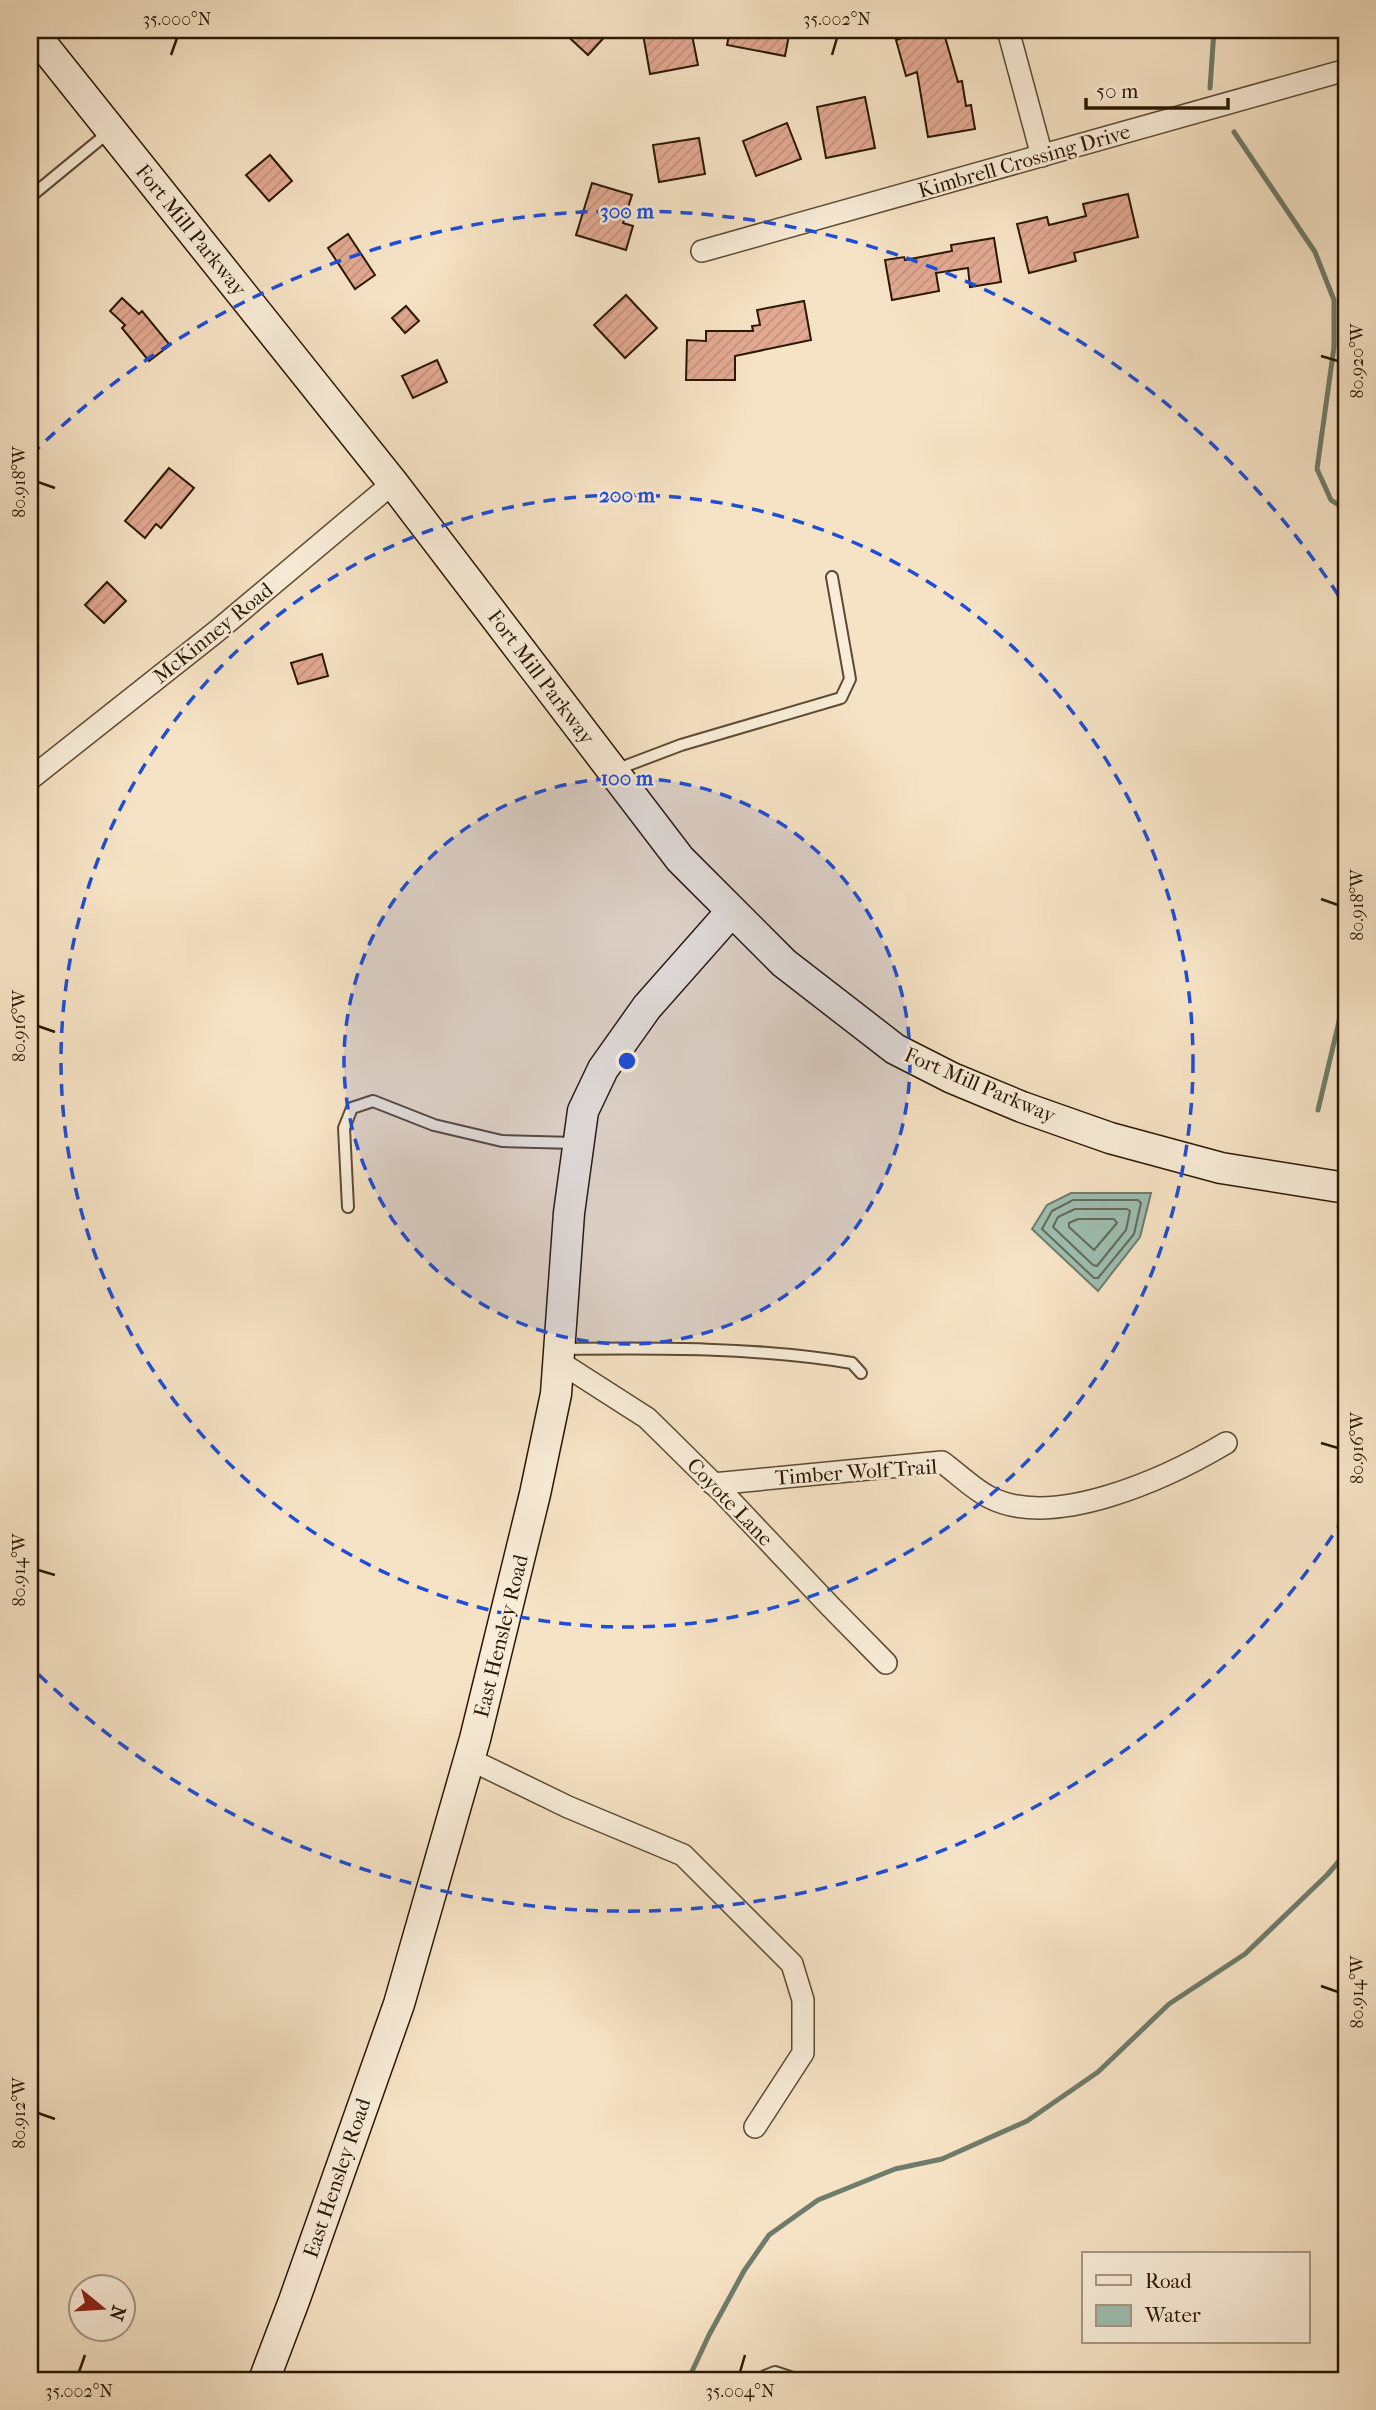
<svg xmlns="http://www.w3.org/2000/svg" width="1376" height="2410" font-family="'IM FELL French Canon',serif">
  <defs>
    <pattern id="building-hatch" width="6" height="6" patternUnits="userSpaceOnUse" patternTransform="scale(1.75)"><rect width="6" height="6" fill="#e3a992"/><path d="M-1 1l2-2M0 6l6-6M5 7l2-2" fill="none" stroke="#c3917c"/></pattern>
  </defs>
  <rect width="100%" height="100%" fill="#f6e3c5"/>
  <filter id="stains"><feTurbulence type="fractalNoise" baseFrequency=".00286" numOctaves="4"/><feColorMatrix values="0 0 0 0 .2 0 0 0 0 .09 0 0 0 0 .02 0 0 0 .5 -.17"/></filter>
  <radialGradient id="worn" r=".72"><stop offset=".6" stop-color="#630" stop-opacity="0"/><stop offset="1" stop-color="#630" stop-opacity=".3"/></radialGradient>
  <polygon fill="#9dbeb1" stroke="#6f7c6b" stroke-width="2" points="1071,1193 1151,1193 1140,1237 1098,1291 1032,1229 1047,1205"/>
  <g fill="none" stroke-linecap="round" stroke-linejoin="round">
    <g stroke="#646b5a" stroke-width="2">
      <polygon points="1073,1200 1138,1200 1141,1203 1134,1234 1098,1278 1094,1278 1042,1229 1052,1211"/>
      <polygon points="1075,1209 1127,1209 1130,1211 1126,1230 1097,1266 1093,1265 1053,1227 1058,1217"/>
      <polygon points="1078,1219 1114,1219 1117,1223 1094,1250 1069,1227 1069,1223"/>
    </g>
    <g stroke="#6f7c6b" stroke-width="5">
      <polyline points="1210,88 1214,30"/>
      <polyline points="1234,132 1315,252 1334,300 1334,347 1317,469 1331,500 1346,510"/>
      <polyline points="1346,703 1344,706 1346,728"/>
      <polyline points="1318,1110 1346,992"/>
      <polyline points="688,2380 709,2335 744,2271 769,2235 818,2200 895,2169 942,2159 1027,2121 1098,2072 1169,2004 1245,1954 1327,1875 1346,1853"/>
    </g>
  </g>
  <g fill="url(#building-hatch)" stroke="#2b1802" stroke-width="2">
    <polygon points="561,30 611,30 588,55"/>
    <polygon points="664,30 691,30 698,65 650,74 643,34"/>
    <polygon points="730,30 790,30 785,56 727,45"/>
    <polygon points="928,30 943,30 958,82 962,81 966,106 971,105 975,129 928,137 917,72 906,76 896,40"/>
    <polygon points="865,97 875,148 826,158 817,107"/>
    <polygon points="787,123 801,159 756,176 743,141"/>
    <polygon points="699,138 705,174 659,182 653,145"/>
    <polygon points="270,155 292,181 269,201 246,175"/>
    <polygon points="592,183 632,195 623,223 633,226 626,250 576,235"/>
    <polygon points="1128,194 1138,237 1074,253 1076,261 1029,273 1017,224 1047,217 1049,225 1086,216 1083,204"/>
    <polygon points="348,234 375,275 355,289 328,248"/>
    <polygon points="994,238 1001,282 970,287 968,268 936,273 939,291 892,300 885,260 904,257 905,260 952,251 951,245"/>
    <polygon points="626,295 657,328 625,358 594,325"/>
    <polygon points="122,298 139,314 142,311 170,345 149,361 122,328 125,325 110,311"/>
    <polygon points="804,301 811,340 735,356 735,380 686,380 687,340 706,341 706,331 753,331 752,326 760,325 757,310"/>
    <polygon points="406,306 419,321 405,333 392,318"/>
    <polygon points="437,360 447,382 413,398 402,376"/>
    <polygon points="169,468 194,488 161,528 156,524 145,538 125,521"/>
    <polygon points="107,582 126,601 104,623 85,605"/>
    <polygon points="322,654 328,676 298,684 291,663"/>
  </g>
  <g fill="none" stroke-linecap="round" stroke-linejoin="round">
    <g stroke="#5e4b33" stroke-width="14">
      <g id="service">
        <polyline points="30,197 109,132"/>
        <polyline points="615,770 681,745 841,698 850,679 832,577"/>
        <polyline points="348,1207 344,1128 352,1108 373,1101 434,1125 502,1141 575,1143"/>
        <path d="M562 1349C658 1348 757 1347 852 1363L861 1373"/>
        <polyline points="763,2380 765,2376 775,2372 790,2377 793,2380"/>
      </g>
    </g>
    <g stroke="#5e4b33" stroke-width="24">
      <g id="minor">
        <polyline points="1008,30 1042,156"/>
        <polyline points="702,251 1346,70"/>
        <polyline points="30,779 217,631 393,483"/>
        <polyline points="558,1361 647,1418 724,1494 828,1604 886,1663"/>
        <path d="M713 1484 942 1462C956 1472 973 1489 989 1497 1054 1531 1169 1477 1226 1443"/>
        <polyline points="469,1759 568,1807 683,1855 792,1964 803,2000 803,2053 755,2127"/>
      </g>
    </g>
    <g stroke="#2b1802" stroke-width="33">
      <g id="secondary">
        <polyline points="31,30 393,483 680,859 784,963 895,1049 952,1078 1022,1107 1110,1138 1221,1168 1346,1188"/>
        <polyline points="264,2380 294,2301 399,2004 475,1739 535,1494 556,1394 569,1213 583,1111 603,1069 647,1007 731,912"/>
      </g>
    </g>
    <use href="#service" stroke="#f9edd9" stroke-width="10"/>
    <use href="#minor" stroke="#f9edd9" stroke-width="21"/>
    <use href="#secondary" stroke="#f9edd9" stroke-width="30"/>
  </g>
  <path fill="none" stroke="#2b1802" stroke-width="2.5" d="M171 55 177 38M832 55 837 38M1321 356 1338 361M38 482 55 488M1321 899 1338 905M38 1026 55 1032M1321 1443 1338 1448M38 1570 55 1575M1321 1986 1338 1992M38 2113 55 2119M79 2372 85 2355M740 2372 745 2355"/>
  <circle cx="627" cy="1061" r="283" fill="#1d4ed8" fill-opacity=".12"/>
  <g fill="none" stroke="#1d4ed8" stroke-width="3.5" stroke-dasharray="12 9">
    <circle cx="627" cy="1061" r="283"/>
    <circle cx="627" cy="1061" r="566"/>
    <path d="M1344 1518A850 850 0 0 1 31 1667M31 455A850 850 0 0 1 1344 604"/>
  </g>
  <g text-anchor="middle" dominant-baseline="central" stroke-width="5" stroke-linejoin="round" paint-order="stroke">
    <g font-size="21" fill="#2b1802" stroke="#f9edd9">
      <text transform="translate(1024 161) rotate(-16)">Kimbrell Crossing Drive</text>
      <text transform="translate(191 230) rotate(51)">Fort Mill Parkway</text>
      <text transform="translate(213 633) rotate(-39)">McKinney Road</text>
      <text transform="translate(541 677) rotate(53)">Fort Mill Parkway</text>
      <text transform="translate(980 1085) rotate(23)">Fort Mill Parkway</text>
      <text transform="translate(856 1472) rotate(-4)">Timber Wolf Trail</text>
      <text transform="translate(730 1502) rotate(46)">Coyote Lane</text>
      <text transform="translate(501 1636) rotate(-76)">East Hensley Road</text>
      <text transform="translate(337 2178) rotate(-71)">East Hensley Road</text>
    </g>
  </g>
  <circle cx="627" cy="1061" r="10" fill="#1d4ed8" stroke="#f9edd9" stroke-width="3.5"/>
  <g font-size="21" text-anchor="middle" font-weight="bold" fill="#1d4ed8" stroke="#f9edd9" stroke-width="5" stroke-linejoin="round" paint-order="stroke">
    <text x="627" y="218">300 m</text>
    <text x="627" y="502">200 m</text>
    <text x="627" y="785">100 m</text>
  </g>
  <rect width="1376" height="2410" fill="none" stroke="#f6e3c5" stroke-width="77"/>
  <rect x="1082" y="2252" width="228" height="91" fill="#f9edd9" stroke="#a79883" stroke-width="2"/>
  <rect x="1096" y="2275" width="35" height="10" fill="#f9edd9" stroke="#a79883" stroke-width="2"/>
  <text x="1145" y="2288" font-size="21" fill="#2b1802">Road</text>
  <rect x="1096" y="2305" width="35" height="21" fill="#9dbeb1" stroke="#a79883" stroke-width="2"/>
  <text x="1145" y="2322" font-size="21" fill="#2b1802">Water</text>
  <g transform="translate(102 2308) rotate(108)"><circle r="33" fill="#f9edd9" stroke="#a79883" stroke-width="2"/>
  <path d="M0-5L12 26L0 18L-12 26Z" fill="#8f2418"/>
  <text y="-10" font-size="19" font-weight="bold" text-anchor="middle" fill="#2b1802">N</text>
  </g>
  <path d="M1086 98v10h142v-10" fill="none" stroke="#2b1802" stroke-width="3.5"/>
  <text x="1096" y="98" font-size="21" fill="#2b1802" stroke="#f9edd9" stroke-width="5" paint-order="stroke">50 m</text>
  <rect x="38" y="38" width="1300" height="2334" fill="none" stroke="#2b1802" stroke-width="2.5"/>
  <g font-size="18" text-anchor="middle" fill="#2b1802">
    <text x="177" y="25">35.000°N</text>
    <text x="837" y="25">35.002°N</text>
    <text transform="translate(1357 361) rotate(-90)" y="6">80.920°W</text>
    <text transform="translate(19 482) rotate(-90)" y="6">80.918°W</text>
    <text transform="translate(1357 905) rotate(-90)" y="6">80.918°W</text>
    <text transform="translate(19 1026) rotate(-90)" y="6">80.916°W</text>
    <text transform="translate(1357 1448) rotate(-90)" y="6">80.916°W</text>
    <text transform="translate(19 1570) rotate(-90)" y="6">80.914°W</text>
    <text transform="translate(1357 1992) rotate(-90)" y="6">80.914°W</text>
    <text transform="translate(19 2113) rotate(-90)" y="6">80.912°W</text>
    <text x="79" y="2397">35.002°N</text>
    <text x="740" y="2397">35.004°N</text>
  </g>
  <rect width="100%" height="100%" filter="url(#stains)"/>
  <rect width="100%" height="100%" fill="url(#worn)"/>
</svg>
